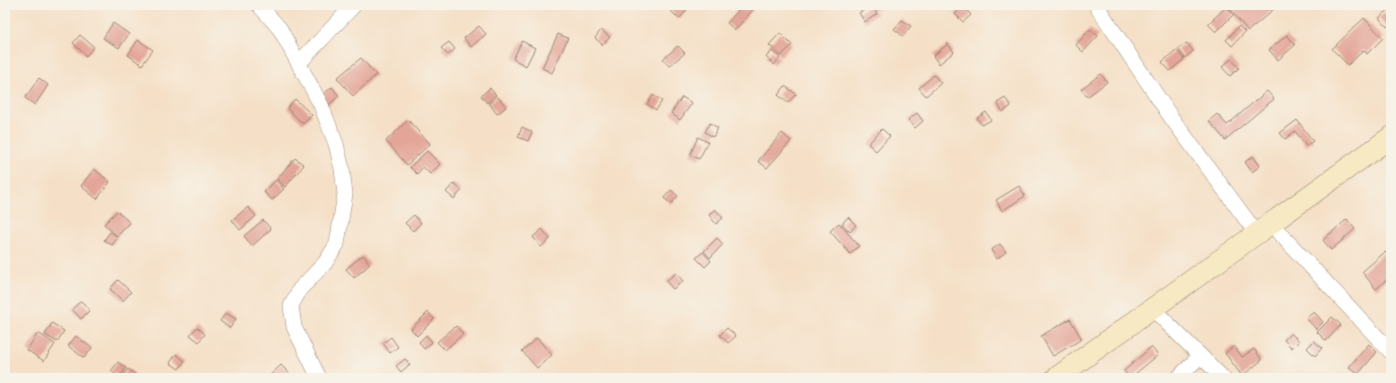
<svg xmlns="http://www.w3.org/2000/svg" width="1396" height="383" font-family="'Libre Caslon Text',serif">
  <rect width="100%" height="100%" fill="#f7f3e8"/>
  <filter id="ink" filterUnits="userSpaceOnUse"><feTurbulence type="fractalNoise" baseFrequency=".025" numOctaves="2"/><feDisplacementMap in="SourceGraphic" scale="8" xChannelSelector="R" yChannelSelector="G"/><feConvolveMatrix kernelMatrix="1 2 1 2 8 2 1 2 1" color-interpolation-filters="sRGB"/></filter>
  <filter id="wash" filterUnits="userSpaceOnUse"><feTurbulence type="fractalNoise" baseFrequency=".012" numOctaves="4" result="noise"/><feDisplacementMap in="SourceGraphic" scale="16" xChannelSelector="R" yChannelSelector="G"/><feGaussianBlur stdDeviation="0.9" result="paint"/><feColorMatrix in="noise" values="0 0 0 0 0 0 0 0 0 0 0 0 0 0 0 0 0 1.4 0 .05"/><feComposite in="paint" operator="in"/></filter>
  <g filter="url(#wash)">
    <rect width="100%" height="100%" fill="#f5e0c7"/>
    <g id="blocks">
      <g fill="#e4a599">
        <polygon points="678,5 682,5 687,10 679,19 671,11"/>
        <polygon points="743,5 757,5 735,30 727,23"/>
        <polygon points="871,5 877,14 865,22 859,13"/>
        <polygon points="872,5 884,5 877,11"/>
        <polygon points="1233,5 1273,5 1275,8 1248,31 1229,8"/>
        <polygon points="963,6 971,15 963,22 955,14"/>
        <polygon points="1226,7 1234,14 1216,32 1208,24"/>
        <polygon points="1391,8 1391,23 1387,27 1379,18"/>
        <polygon points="1364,18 1383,38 1367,54 1364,50 1348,65 1332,49"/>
        <polygon points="902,20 911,26 903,36 894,29"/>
        <polygon points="113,23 129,34 119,48 103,38"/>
        <polygon points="479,26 486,34 471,47 464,38"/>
        <polygon points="1239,26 1245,32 1232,46 1226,40"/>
        <polygon points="1090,29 1098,36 1083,52 1076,45"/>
        <polygon points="601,30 610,37 603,45 595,38"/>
        <polygon points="780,33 792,45 781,56 769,45"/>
        <polygon points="558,34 568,38 552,73 542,68"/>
        <polygon points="80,35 94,47 86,56 73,43"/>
        <polygon points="1287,35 1295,45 1278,60 1269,50"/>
        <polygon points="138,40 153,50 142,65 128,55"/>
        <polygon points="522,41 535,48 526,66 513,59"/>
        <polygon points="449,42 455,49 448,55 441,48"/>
        <polygon points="1187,43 1193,51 1185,58 1178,49"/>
        <polygon points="948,44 954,52 939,64 933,56"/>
        <polygon points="678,46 685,53 669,66 663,59"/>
        <polygon points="1176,50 1184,59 1170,71 1162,62"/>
        <polygon points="772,51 780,58 774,65 766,57"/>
        <polygon points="361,58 376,75 353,96 337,78"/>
        <polygon points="1231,59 1239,68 1230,76 1222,67"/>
        <polygon points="1101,74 1107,82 1087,97 1081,89"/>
        <polygon points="934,75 941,83 926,96 919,88"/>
        <polygon points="39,78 48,85 35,105 25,98"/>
        <polygon points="785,86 796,94 788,103 778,95"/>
        <polygon points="332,87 339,96 323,110 315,101"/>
        <polygon points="490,88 496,95 487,103 481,96"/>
        <polygon points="1267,91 1274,99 1225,140 1209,121 1217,114 1227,125"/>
        <polygon points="653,95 662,101 656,110 647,104"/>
        <polygon points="498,97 506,107 497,114 489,103"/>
        <polygon points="682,97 692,103 680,120 671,113"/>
        <polygon points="1005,98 1011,106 1003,112 997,103"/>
        <polygon points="295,99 312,115 303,124 287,108"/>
        <polygon points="986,112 991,120 982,125 977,118"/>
        <polygon points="917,113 923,121 915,128 908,120"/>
        <polygon points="408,120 430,144 407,165 386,141"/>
        <polygon points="1297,120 1313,141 1306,146 1295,131 1285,139 1280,133"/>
        <polygon points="710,123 718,128 713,137 705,132"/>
        <polygon points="522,127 532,132 528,141 518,137"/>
        <polygon points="882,129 890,136 876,151 868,144"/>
        <polygon points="782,133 791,141 767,168 758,161"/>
        <polygon points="698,137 708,142 699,159 690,155"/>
        <polygon points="427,151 440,164 430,174 423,167 417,174 410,167"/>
        <polygon points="1253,156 1260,166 1252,172 1245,162"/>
        <polygon points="295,158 304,165 285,187 277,179"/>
        <polygon points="94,169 110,182 97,199 81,186"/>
        <polygon points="276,180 284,189 272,200 264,192"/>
        <polygon points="454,183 462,190 454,199 446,192"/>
        <polygon points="1019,186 1025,196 1002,211 996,200"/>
        <polygon points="671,190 678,196 671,204 664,198"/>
        <polygon points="248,207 256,216 240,230 232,220"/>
        <polygon points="715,209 723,218 716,224 709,215"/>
        <polygon points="117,211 130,223 117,236 104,224"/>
        <polygon points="414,215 421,223 413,231 405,223"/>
        <polygon points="848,217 856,225 850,232 842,224"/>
        <polygon points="1347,219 1355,229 1331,250 1323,240"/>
        <polygon points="263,220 271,229 252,246 244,236"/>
        <polygon points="839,223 859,246 850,254 830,231"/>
        <polygon points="542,229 550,239 541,247 533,237"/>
        <polygon points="110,232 118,237 112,245 104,240"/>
        <polygon points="717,238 723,244 710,258 704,251"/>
        <polygon points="1000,244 1006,252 997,259 991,250"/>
        <polygon points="703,252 711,261 705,267 696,258"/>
        <polygon points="1385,252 1391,259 1391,276 1376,289 1362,272"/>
        <polygon points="363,255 370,264 354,278 346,269"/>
        <polygon points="676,273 683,281 673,289 666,281"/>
        <polygon points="118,280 131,292 123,301 110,289"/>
        <polygon points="81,301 90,310 81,319 72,309"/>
        <polygon points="428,312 434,319 417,336 411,329"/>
        <polygon points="1314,312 1323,322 1316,329 1306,318"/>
        <polygon points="226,313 236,319 230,328 220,321"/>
        <polygon points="1332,317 1341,325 1326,341 1317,332"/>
        <polygon points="1070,319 1082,339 1053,356 1041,336"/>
        <polygon points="52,323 64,331 57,342 45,335"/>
        <polygon points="456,326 463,334 445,350 437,342"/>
        <polygon points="197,327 205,334 199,342 190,335"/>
        <polygon points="727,328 736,336 728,343 720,335"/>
        <polygon points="38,333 55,344 44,361 27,350"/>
        <polygon points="1291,333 1299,341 1292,348 1284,340"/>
        <polygon points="426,335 432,342 424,349 419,342"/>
        <polygon points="76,336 92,348 84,358 68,346"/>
        <polygon points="391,337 398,347 390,353 383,343"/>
        <polygon points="537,338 552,355 537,368 522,351"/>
        <polygon points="1314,341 1322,348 1315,356 1307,348"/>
        <polygon points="1369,344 1377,352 1358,374 1349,367"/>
        <polygon points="1234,346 1242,357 1254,349 1262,360 1242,376 1225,353"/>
        <polygon points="1151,347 1158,355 1130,378 1124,371"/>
        <polygon points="176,354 185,361 179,369 170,363"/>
        <polygon points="405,359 410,364 401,372 396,366"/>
        <polygon points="118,362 126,368 119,377 111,371"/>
        <polygon points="281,365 294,378 267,378"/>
        <polygon points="128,369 135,374 132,378 122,376"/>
      </g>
    </g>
  </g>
  <g filter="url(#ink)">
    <use href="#blocks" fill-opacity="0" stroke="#988572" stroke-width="1"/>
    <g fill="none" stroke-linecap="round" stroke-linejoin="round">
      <g stroke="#988572" stroke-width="16">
        <g id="street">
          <polyline points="259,5 280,29 321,105 336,144 342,169 345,194 337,244 325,263 300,289 291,306 294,327 319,378"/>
          <polyline points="1096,5 1173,120 1257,234"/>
          <polyline points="299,63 354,5"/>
          <polyline points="1271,224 1391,352"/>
          <polyline points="1153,309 1223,378"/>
          <polyline points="1178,378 1200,356"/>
        </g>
      </g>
      <g stroke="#988572" stroke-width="22">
        <polyline id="secondary" points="1056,378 1391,137"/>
      </g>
      <use href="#street" stroke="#fff" stroke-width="15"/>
      <use href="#secondary" stroke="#f7e9c3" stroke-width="21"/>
    </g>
  </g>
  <rect width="1396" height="383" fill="none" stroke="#f7f3e8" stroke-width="20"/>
</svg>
